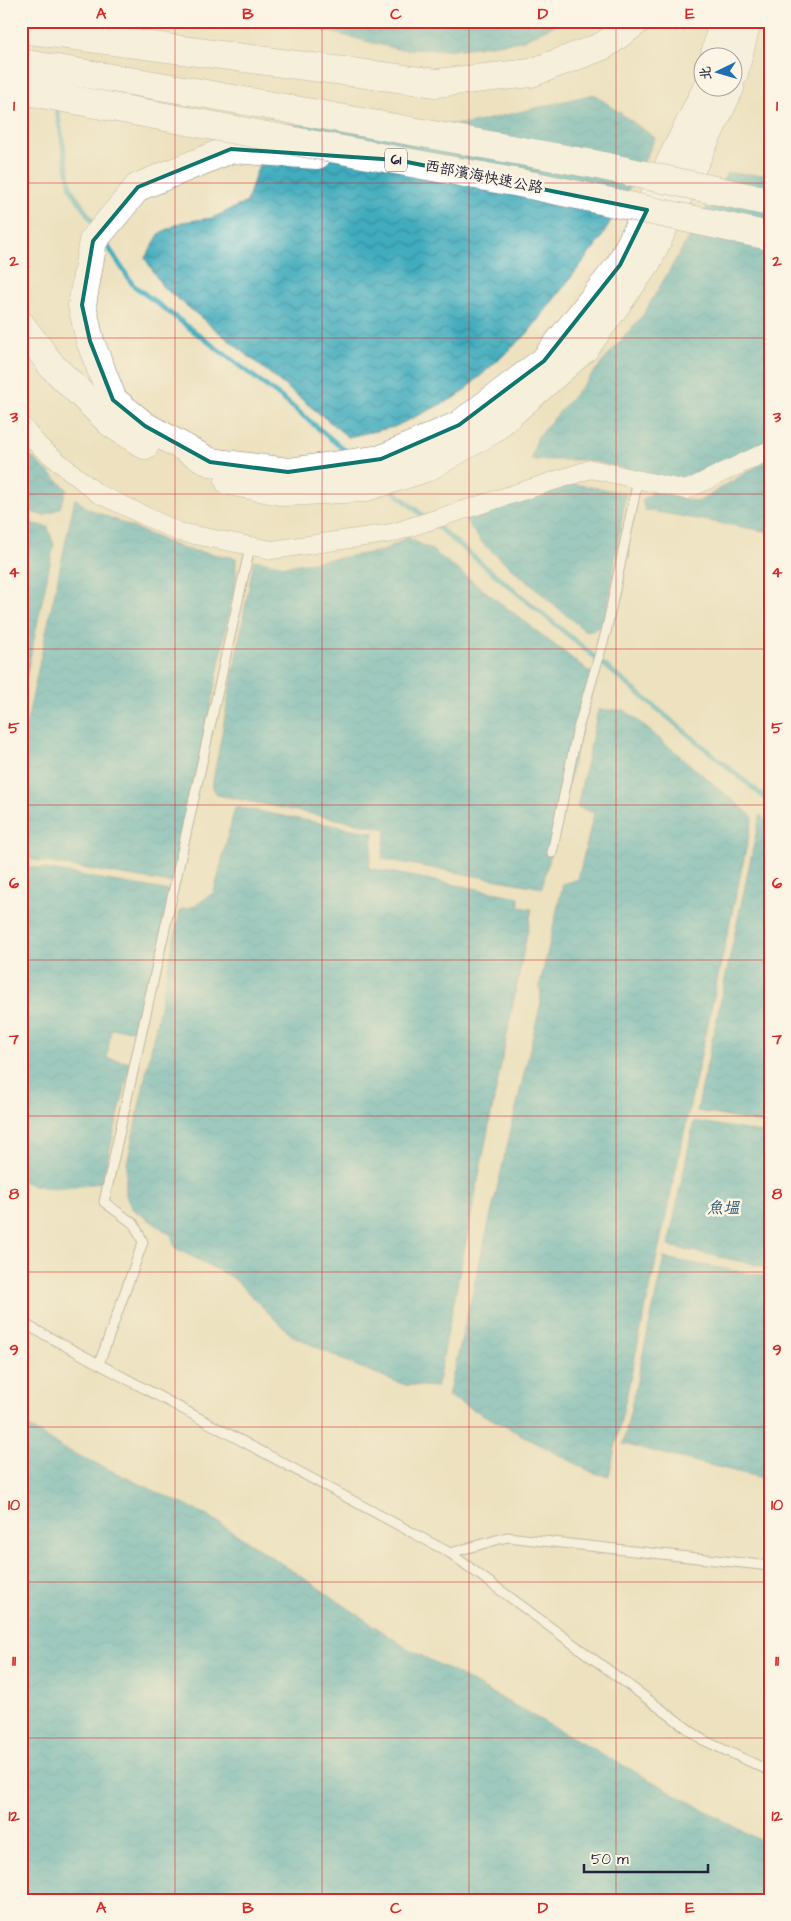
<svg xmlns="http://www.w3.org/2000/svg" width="791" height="1921" font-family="'Architects Daughter','LXGW WenKai TC',sans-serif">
  <defs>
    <pattern id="water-waves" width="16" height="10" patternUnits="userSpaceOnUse" patternTransform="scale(1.25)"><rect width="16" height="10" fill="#40acbe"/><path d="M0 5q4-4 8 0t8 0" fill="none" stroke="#358c9c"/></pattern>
  </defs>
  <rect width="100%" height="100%" fill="#fcf5e5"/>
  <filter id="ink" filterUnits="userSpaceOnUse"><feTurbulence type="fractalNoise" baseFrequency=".02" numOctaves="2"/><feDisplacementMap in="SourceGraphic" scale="10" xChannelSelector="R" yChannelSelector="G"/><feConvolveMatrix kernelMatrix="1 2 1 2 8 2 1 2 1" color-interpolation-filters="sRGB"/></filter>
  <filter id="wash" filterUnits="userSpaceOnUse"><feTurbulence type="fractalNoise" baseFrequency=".0096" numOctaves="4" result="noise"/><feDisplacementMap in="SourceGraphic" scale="20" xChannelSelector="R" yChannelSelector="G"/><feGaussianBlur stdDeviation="1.12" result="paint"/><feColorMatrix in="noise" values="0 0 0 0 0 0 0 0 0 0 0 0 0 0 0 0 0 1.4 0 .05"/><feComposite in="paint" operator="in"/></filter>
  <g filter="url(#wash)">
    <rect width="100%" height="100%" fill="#ede1bf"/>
    <g fill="url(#water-waves)" stroke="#31677c">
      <polygon points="271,21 563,21 521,41 454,50 397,49 326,31"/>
      <polygon points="594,94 655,138 645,160 600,240 527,334 458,396 394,427 348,437 162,286 145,258 160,233 182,222 212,218 247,202 257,170 278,124 468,124"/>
      <polygon points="727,173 770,175 770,439 686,483 587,460 531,460 537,438 643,315"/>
      <polygon points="21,447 67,489 60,508 44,516 21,509"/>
      <polygon points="770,458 770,532 645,510 642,500 654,491 698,502"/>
      <polygon points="574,484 626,493 605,625 586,632 481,542 462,515"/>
      <polygon points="75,498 87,508 184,549 236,558 236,578 179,869 171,883 21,858 21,749"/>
      <polygon points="21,521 48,527 54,545 21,701"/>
      <polygon points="407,537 432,550 595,676 542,888 382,859 386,829 217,795 212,786 254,560 286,566 383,551"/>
      <polygon points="598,710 625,710 753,817 609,1476 593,1473 448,1396 541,1002 540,984 563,884 578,879 594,813 577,807"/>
      <polygon points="235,807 374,833 369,868 519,897 519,907 532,909 437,1387 405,1385 356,1366 291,1335 233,1278 175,1248 171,1235 131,1208 125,1192 127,1164 180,910 195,906 214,892"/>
      <polygon points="760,815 770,823 770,1125 697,1111"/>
      <path d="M21 865 171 891 140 1030 111 1029 107 1058 131 1063 102 1182C77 1188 45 1192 21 1181Z"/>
      <polygon points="694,1121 770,1134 770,1268 668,1246"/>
      <polygon points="664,1258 770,1277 770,1480 623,1444"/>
      <polygon points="21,1422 67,1450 209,1516 322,1590 405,1647 461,1676 770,1846 770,1900 21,1900"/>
    </g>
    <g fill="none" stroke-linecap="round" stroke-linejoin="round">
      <g stroke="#40acbe" stroke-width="5">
        <polyline points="56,105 71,189 94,224"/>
        <polyline points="105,242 133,285 282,398 348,453"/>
        <polyline points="391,489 427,519"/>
        <polyline points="434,524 770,802"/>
      </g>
    </g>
  </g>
  <g filter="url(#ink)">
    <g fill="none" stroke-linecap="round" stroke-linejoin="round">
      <g stroke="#88827d" stroke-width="11">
        <g id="service">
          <polyline points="552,853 577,732 606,632 638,480"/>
          <polyline points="21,1322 450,1553 703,1740 770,1771"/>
          <polyline points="99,1364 143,1242 134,1224 104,1202 250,547"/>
          <polyline points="450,1553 507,1537 770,1566"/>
        </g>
      </g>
      <g stroke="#88827d" stroke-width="19">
        <polyline id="minor" points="21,424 39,446 97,493 179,532 272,550 392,533 591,469 686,490 770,450"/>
      </g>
      <g stroke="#88827d" stroke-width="29">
        <g id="trunk">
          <polyline points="21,29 436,83 531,73 603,46 637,21"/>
          <polyline points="714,58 723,21"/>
          <polyline points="734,73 747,21"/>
          <polyline points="317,155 231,149 138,187 93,241 82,305 90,341 113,400 145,426 210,462 288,472 381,459 459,425 544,361 620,265 707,88"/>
          <polyline points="21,325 52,366 112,424 145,445"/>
          <polyline points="229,481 285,492 364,488 426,468 492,430 585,348 647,262 730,88"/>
        </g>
      </g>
      <use href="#service" stroke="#fff" stroke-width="9"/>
      <use href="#minor" stroke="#fff" stroke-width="18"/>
      <use href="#trunk" stroke="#fff" stroke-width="28"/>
      <g stroke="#88827d" stroke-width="29" stroke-linecap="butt">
        <g id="trunk-bridge">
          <polyline points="21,63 184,90 593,164 770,202"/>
          <polyline points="21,90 535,186 770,236"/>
        </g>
      </g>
      <use href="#trunk-bridge" stroke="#fff" stroke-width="28"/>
    </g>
  </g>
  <path d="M0 0H791V1921H0ZM231 149 397 160 647 210 620 265 544 361 459 425 381 459 288 472 210 462 145 426 113 400 90 341 82 305 93 241 138 187Z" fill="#ede1bf" fill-opacity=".55" fill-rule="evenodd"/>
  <path fill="none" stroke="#0f766e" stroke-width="4" stroke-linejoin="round" d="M231 149 397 160 647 210 620 265 544 361 459 425 381 459 288 472 210 462 145 426 113 400 90 341 82 305 93 241 138 187Z"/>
  <path fill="none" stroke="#d62828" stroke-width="1" stroke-opacity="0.55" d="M175 21V1900M322 21V1900M469 21V1900M616 21V1900M21 183H770M21 338H770M21 494H770M21 649H770M21 805H770M21 960H770M21 1116H770M21 1272H770M21 1427H770M21 1582H770M21 1738H770"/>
  <g text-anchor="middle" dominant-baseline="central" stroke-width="5" stroke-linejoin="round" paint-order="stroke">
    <rect fill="#fcf5e5" stroke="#63616e" stroke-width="1" x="385" y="148.5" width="22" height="23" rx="4"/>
    <g font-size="14" font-weight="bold" fill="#22223b">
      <text x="396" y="160">61</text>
    </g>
    <g font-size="15" fill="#22223b" stroke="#fcf5e5">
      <text transform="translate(484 177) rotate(11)">西部濱海快速公路</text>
    </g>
    <g font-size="16" font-style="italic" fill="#2e596f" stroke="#fcf5e5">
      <text x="723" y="1208">魚塭</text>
    </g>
  </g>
  <rect width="791" height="1921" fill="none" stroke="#fcf5e5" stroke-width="55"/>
  <g transform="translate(718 72) rotate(265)"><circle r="24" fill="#fcf5e5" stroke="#a5a1a1"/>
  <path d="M0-4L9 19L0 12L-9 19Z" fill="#1f6fb2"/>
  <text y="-8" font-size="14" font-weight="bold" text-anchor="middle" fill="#22223b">北</text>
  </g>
  <path d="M584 1864v8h124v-8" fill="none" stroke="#22223b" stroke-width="2.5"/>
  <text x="591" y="1864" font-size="15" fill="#22223b" stroke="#fcf5e5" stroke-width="4" paint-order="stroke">50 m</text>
  <rect x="28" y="28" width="736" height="1866" fill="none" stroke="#d62828" stroke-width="2"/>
  <g font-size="16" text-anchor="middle" font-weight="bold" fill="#d62828">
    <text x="101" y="19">A</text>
    <text x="248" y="19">B</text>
    <text x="396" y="19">C</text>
    <text x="543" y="19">D</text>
    <text x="690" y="19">E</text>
    <text x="14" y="111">1</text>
    <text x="777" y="111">1</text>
    <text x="14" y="266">2</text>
    <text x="777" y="266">2</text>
    <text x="14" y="422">3</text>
    <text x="777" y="422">3</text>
    <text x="14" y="577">4</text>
    <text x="777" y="577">4</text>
    <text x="14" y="733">5</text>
    <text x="777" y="733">5</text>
    <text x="14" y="888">6</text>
    <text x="777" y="888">6</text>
    <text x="14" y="1044">7</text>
    <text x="777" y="1044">7</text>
    <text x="14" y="1199">8</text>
    <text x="777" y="1199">8</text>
    <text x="14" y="1355">9</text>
    <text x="777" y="1355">9</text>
    <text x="14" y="1510">10</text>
    <text x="777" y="1510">10</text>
    <text x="14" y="1666">11</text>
    <text x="777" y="1666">11</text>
    <text x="14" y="1821">12</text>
    <text x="777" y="1821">12</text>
    <text x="101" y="1913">A</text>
    <text x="248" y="1913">B</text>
    <text x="396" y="1913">C</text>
    <text x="543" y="1913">D</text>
    <text x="690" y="1913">E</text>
  </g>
</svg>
